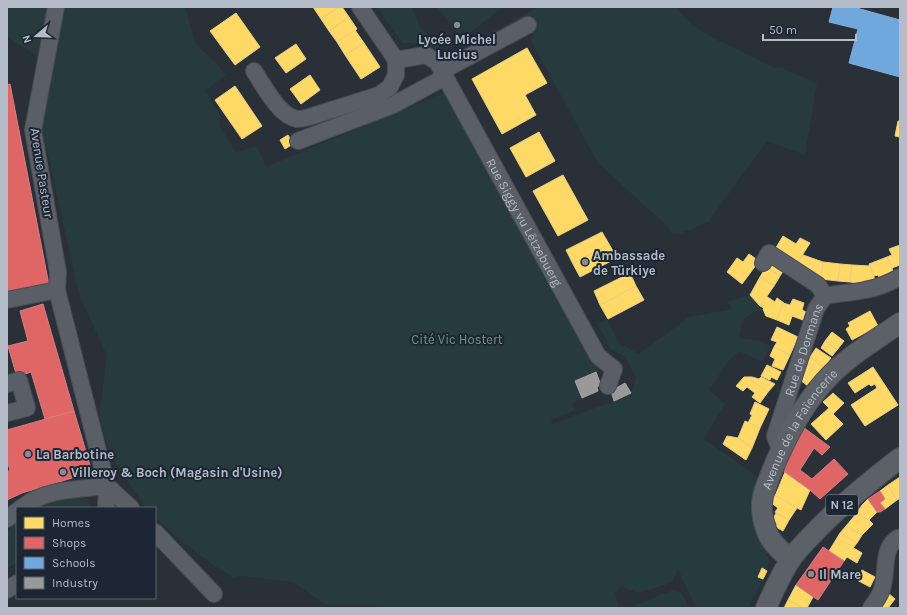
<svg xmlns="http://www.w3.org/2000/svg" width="907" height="615" font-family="Karla,sans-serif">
  <rect width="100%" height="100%" fill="#2a3038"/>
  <g fill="#273a3e">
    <path d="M7 7H185L196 44 217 64 226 75 205 90 220 114 219 125 236 152 257 146 266 167 447 91 600 370 574 381 581 399 572 403 575 410 551 420 552 424 614 401 631 393 636 378 625 357 611 349 597 323 607 319 619 343 639 354 689 317 732 309 727 302 750 295C756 302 766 310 767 320L761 311C752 310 746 318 741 323L742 325 739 338 761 341 770 346 762 362 739 351 728 362 709 390 725 404 704 439 752 473 758 479C759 499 759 519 761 539 762 553 773 552 767 571L762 569 758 576 763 579 748 608H696L678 569 672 582 643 592H635L622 586 615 593 619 608H391L370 605H326L293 582 240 576 234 578C206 561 179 541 155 517V508H146L109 453 99 416 107 356 79 294 42 129 46 61 7 37Z"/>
    <polygon points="377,7 412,7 421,29 441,45 431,52 418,43 402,43"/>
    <polygon points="437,7 503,7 462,39"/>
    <polygon points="539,7 675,7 692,25 709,36 775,68 781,67 817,84 805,155 767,141 708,222 677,235 672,234 668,227 598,163 530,39 534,36 528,26 459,63 448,56"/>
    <polygon points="80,497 88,499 90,508 36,508 43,504"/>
    <polygon points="17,522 17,562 7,569 7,543 9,542 7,539 7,531"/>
    <path d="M673 590C683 590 685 600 689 608L631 607Z"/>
  </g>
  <g fill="#ffd966" stroke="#e8d084">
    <polygon points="313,7 339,7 321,19"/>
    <polygon points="339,7 342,7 349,17 329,31 321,19"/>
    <polygon points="236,13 260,47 235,65 210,31"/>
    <polygon points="349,17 357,29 337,42 329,31"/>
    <polygon points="355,30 364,43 345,55 337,42"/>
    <polygon points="364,43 380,67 361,79 345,55"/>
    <polygon points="296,44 306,59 286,73 275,58"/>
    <polygon points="527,48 547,83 525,95 536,115 502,134 472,79"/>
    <polygon points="310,75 320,90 301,104 290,89"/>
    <polygon points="235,86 262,126 242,139 215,100"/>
    <polygon points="898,121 900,121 900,137 895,136"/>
    <polygon points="539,132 555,161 526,177 510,148"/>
    <polygon points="288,135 293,144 285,149 280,140"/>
    <polygon points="563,175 588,220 558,236 533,191"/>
    <polygon points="602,232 609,244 573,264 566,250"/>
    <polygon points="783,236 796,244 800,238 810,243 796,265 774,251"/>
    <polygon points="609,244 617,258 580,277 573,264"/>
    <polygon points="900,245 900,265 892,268 887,257 892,255 889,249"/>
    <polygon points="749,254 759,261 742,284 727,272 737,258 743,262"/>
    <polygon points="803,255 823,262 821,279 796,265"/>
    <polygon points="887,257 894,273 880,279 878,275 874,276 869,264"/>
    <polygon points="771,259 785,268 780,276 766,267"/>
    <polygon points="823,262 840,264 838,281 821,279"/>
    <polygon points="840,264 852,265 850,282 838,281"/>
    <polygon points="852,265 870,266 875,280 866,284 850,282"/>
    <polygon points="766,267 780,276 774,286 760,277"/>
    <polygon points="630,273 636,286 600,305 594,291"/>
    <polygon points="760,277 774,286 760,306 750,295"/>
    <polygon points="636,286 644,300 608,319 600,305"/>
    <polygon points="766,296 775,302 777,298 784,303 777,320 766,316 763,309 764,308 760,306"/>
    <polygon points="793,299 804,303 802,310 806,312 803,320 792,316 789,325 777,320 783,303 790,305"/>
    <polygon points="870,311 878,326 852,340 846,329 850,326 848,323"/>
    <polygon points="777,327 798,337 790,355 774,347 777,342 771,340"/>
    <polygon points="832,332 844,341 837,350 825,341"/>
    <polygon points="825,341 837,350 832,356 821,348"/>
    <polygon points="774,347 790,355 783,370 772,366 775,359 770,356"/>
    <polygon points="816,348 831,358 824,367 810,357"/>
    <polygon points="810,357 824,367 809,387 798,378 800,372"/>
    <polygon points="767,365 781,372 777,380 771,377 770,380 761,376"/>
    <polygon points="873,367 898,405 865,426 851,405 877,388 875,384 871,386 869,384 855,393 848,383"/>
    <polygon points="744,377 752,377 751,380 768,392 760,403 752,397 755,393 747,387 743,391 736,386"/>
    <polygon points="752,377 759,379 761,377 775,384 768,392 751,380"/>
    <polygon points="833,393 844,403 833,414 843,424 826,440 811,424 829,408 823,402"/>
    <polygon points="755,402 769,409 760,428 748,423 752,415 750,414"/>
    <polygon points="745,421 760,428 752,448 738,438"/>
    <polygon points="727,436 738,438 752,448 746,460 723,444"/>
    <polygon points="785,472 810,490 801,510 775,496"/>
    <polygon points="900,477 900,498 897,500 888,485"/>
    <polygon points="888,485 897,500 885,509 880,503 885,499 880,491"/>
    <polygon points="771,493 797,508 789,520 775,512 778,508 770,502"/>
    <polygon points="868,499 877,512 873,516 862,505"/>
    <polygon points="862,505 873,516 869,520 856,514"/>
    <polygon points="776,513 789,520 783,531 776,527 777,524 773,519"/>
    <polygon points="856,514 869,520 873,524 862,535 846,526"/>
    <polygon points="846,526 862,535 857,543 840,533"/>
    <polygon points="840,533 857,543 853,548 837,538"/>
    <polygon points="837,538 862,553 857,563 847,557 844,561 829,551"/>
    <polygon points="762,568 767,571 763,579 758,577"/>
    <polygon points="862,570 875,577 870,587 857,580"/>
    <polygon points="796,585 813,597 807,608 803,608 788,600"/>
    <polygon points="887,592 895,599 888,608 874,608"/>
    <polygon points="788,600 803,608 784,608"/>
  </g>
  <g fill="#e06666" stroke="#d38084">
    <polygon points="10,84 49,285 7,293 7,85"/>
    <polygon points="43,304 74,411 45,419 31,372 17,377 8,346 28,341 20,311"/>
    <polygon points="74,411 92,472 22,493 7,500 7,472 10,470 7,460 7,430"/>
    <polygon points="803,427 830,447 822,455 814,448 800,470 812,479 834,459 848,474 820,499 810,490 782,470"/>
    <polygon points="880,491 885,499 880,503 885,509 880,512 877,512 868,499"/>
    <polygon points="823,547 844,561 818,600 796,585"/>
  </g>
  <polygon fill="#6fa8dc" stroke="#84aed6" points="833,7 853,7 900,20 900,77 849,63 858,29 829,22"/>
  <g fill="#999" stroke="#a1a4a7">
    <polygon points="596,372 601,385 597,387 598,391 582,398 575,381"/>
    <polygon points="625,383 631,393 614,401 611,391"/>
  </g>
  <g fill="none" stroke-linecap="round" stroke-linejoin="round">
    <g stroke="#484c53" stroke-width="18">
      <g id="minor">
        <path id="s1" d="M396 60 426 55 437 62 598 356 614 369 608 386"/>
        <path d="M254 71C264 86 279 116 297 119 301 119 306 118 309 117L379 95 390 87 396 75V60L360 7"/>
        <polyline points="442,71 528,25"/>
        <polyline points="298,141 393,105 445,77"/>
        <polyline points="763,263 769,253 818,285 825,296"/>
        <polyline points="57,290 107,486 131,508"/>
        <polyline points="7,300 57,290 58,272 33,130 56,7"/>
        <polyline points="7,384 19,380 27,408 7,413"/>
        <path id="s2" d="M780 450 775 436 816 309 825 296C838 293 852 293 865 290 878 288 889 283 900 277"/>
        <path d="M21 508C45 489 78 489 107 486L106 508"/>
        <polyline points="7,519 17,511"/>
        <polyline points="155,532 214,594"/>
        <polyline points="7,590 17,583"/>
        <path d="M871 608C875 602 880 596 882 589 888 572 881 548 898 538L900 540"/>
      </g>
    </g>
    <g stroke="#484c55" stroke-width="22">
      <g id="major">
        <path id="s3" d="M791 559C779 550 769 541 765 526 762 517 761 506 763 496 765 488 769 479 772 471 785 439 801 408 824 382 845 358 874 341 900 323"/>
        <path d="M766 608C773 592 781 574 791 559 797 550 805 542 813 534 839 506 869 482 900 458"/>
      </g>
    </g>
    <use href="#minor" stroke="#5a5e66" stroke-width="16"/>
    <use href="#major" stroke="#5c6168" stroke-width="20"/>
  </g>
  <g fill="#848b96" stroke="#1d2633" stroke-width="1.5">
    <circle cx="457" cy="25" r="4"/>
    <circle cx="585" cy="262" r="4"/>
    <circle cx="28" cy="454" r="4"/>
    <circle cx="63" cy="472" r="4"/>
    <circle cx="811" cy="574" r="4"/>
  </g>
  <g text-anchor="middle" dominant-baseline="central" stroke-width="4" stroke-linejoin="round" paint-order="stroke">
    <rect fill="#1d2633" stroke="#878f9c" stroke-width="1" x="826" y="495" width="32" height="20" rx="3"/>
    <g font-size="12" font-weight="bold" fill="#b4bcc9">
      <text x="842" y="505">N 12</text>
    </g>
    <g font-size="13" font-weight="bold" fill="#b4bcc9" stroke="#1d2633" text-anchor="start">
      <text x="457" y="39" text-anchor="middle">Lycée Michel<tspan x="457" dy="15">Lucius</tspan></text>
      <text x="593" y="255">Ambassade<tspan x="593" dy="15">de Türkiye</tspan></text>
      <text x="36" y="454">La Barbotine</text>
      <text x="71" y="472">Villeroy &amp; Boch (Magasin d'Usine)</text>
      <text x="819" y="574">Il Mare</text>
    </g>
    <g font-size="13" fill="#b4bcc9" stroke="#1d2633">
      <text transform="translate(42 173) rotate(81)">Avenue Pasteur</text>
      <text stroke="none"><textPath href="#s1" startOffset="226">Rue Siggy vu Lëtzebuerg</textPath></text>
      <text stroke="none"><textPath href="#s2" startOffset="106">Rue de Dormans</textPath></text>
      <text stroke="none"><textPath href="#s3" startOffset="150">Avenue de la Faïencerie</textPath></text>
    </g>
    <g font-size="13" fill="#6b9a76" stroke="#1d2633">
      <text x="457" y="339">Cité Vic Hostert</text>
    </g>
  </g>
  <rect width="907" height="615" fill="none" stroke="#b4bcc9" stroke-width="16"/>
  <rect x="16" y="507" width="140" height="92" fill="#1d2633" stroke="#59626f"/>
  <rect x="24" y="517" width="20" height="12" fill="#ffd966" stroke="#59626f"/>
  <text x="52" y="527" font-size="12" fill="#b4bcc9">Homes</text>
  <rect x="24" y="537" width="20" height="12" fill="#e06666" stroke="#59626f"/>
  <text x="52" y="547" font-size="12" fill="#b4bcc9">Shops</text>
  <rect x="24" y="557" width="20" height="12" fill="#6fa8dc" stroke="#59626f"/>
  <text x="52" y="567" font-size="12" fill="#b4bcc9">Schools</text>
  <rect x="24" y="577" width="20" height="12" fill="#999999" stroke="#59626f"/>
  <text x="52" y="587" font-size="12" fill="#b4bcc9">Industry</text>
  <g transform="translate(36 36) rotate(251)" stroke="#1d2633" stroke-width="3" paint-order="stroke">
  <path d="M0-3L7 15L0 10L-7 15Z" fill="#b4bcc9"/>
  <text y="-6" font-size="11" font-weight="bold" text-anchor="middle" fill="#b4bcc9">N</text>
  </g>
  <path d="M763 34v6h93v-6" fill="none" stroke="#b4bcc9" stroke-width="2"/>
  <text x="769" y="34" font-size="12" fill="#b4bcc9" stroke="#1d2633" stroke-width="3" paint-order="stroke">50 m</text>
</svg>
